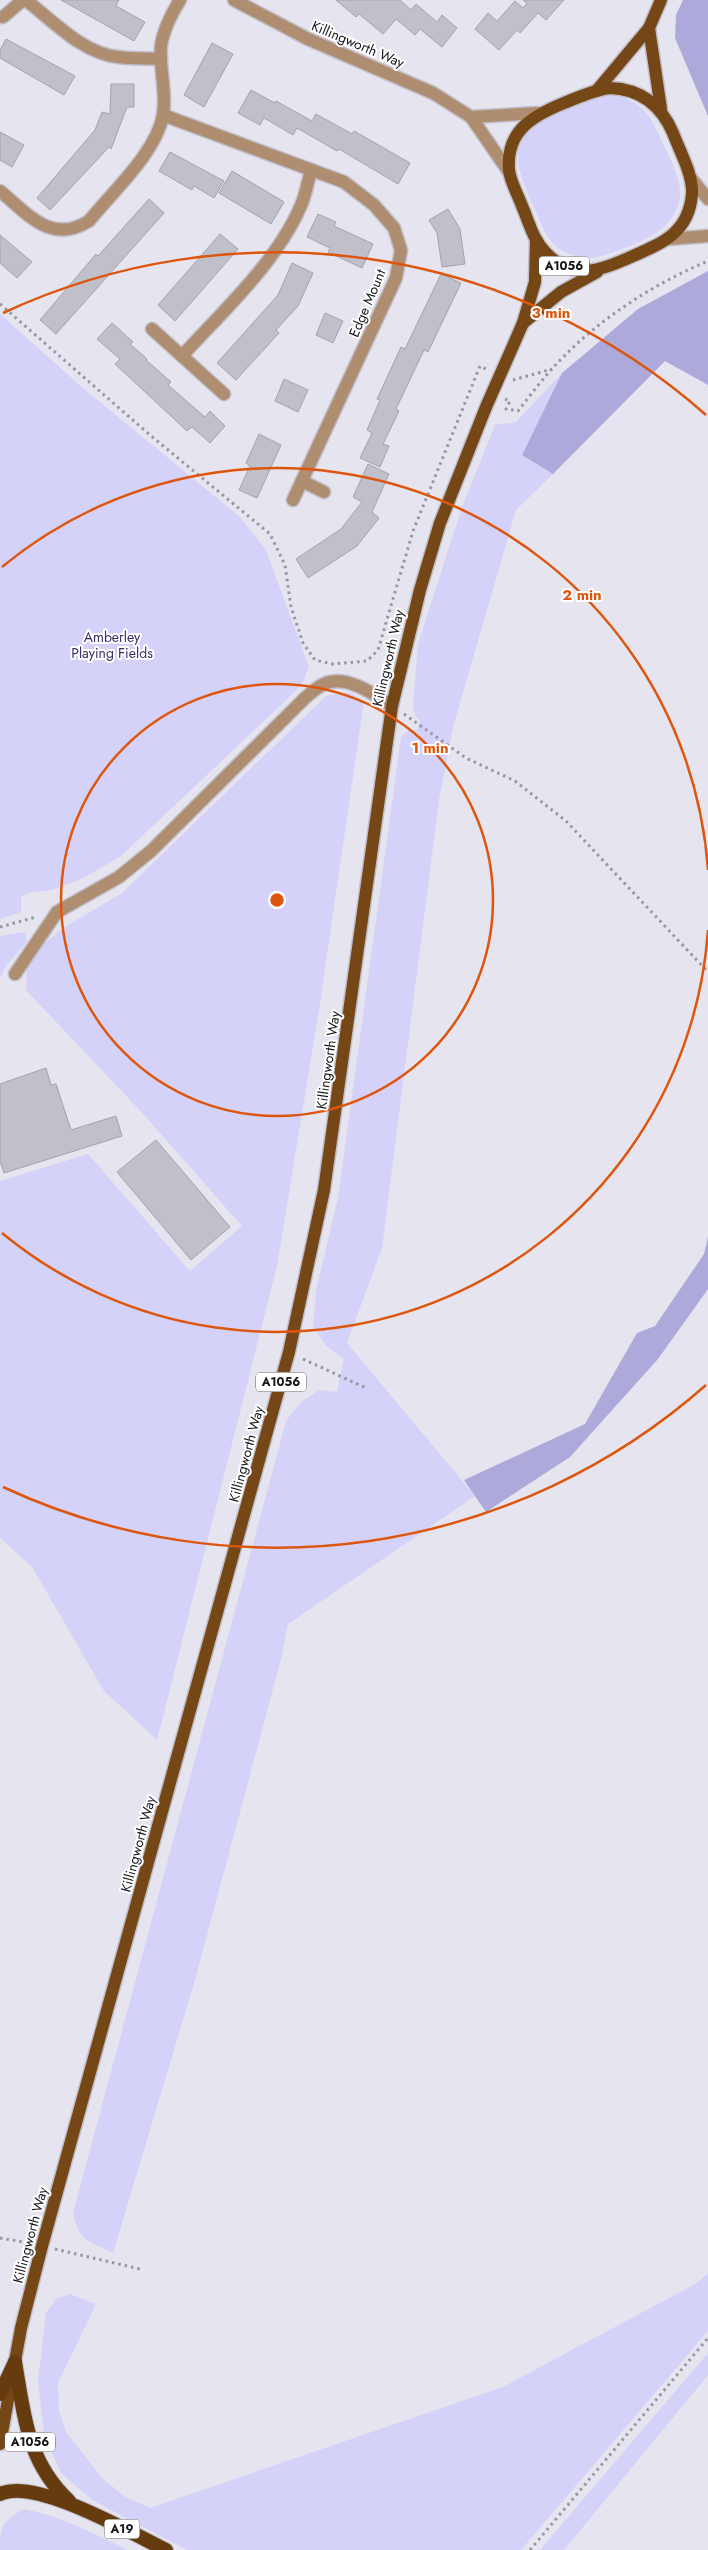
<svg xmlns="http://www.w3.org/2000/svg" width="708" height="2550" font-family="Jost,sans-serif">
  <rect width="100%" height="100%" fill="#e5e4ef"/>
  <g fill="#d5d2f9">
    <path d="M609 95C637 98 649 112 660 137 668 156 682 177 680 198 678 209 672 219 664 227 652 239 608 256 591 258 582 258 573 256 565 252 549 244 543 229 537 214 514 164 502 136 562 111 578 104 592 97 609 95Z"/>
    <path d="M0 314 84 389 240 517 266 550 309 667 302 684 283 703 121 856C101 868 80 881 58 888 44 893 36 889 21 896V912L0 919Z"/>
    <path d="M562 373 522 455 553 474 516 510 453 727 439 800 382 1248 347 1343 475 1496 288 1624 281 1659 195 1980 113 2253C88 2241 79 2242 73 2213L286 1421 301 1402 319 1390 337 1392 344 1359 325 1345 313 1326 316 1290 338 1198 401 737 409 730H417L420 720 415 715 413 707 418 644 462 507 495 425 516 422Z"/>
    <polygon points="348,692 364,701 319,1010 277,1266 157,1740 104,1691 32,1567 0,1538 0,1181 88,1154 190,1271 242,1226 146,1117 26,990 27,967 45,943 61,929 122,893 326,696"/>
    <polygon points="25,932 27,942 5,967 0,978 0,936"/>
    <polygon points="708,2273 708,2331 521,2550 187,2550 92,2500 61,2473 44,2435 38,2381 46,2313 56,2299 70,2294 96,2304 58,2383 59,2410 66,2432 102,2478 124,2496 150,2508 503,2387 697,2283"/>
    <polygon points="708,2353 708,2375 564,2550 540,2550"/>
    <path d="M23 2509C60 2515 94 2534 128 2550H0C0 2525 3 2522 23 2509Z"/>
  </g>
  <g fill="#ada9da">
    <polygon points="683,0 708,0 708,116 675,38 676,15"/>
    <polygon points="708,271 708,385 665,361 553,474 522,455 562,373 638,309"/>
    <polygon points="708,1237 708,1289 658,1359 570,1457 486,1512 464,1480 585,1424 637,1333 655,1326 704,1254"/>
  </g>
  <g fill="#c0c0cb" stroke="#a3a3ad">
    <polygon points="61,0 119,0 116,6 145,22 134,41"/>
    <polygon points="336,0 400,0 411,10 416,4 437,22 442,15 457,28 442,47 420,29 415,35 396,19 383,34 359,14 356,17"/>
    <polygon points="523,0 564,0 546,20 538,13 520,33 517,30 499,50 475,29 488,13 497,21 515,1 523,8 527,3"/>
    <polygon points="6,39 75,76 64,95 0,58 0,50"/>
    <polygon points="212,43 233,54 204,107 184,95"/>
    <polygon points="111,84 134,84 134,107 127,107 111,149 109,147 50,210 37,198 95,130 102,112 110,114"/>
    <polygon points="251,90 275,103 276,101 312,121 316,114 352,134 354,131 410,163 398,184 339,149 337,151 297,128 293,135 264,118 260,125 238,113"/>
    <polygon points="0,132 24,145 12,167 0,160"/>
    <polygon points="170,152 224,181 214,198 194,186 192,190 159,171"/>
    <polygon points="232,171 284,202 271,224 219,193"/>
    <polygon points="149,199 164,213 56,334 40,320 96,254 98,256"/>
    <polygon points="448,209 460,229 465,264 442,267 437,233 429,220"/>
    <polygon points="318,214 336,222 334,226 373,244 362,268 328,252 330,248 307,237"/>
    <polygon points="220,234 238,249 175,321 158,305"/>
    <polygon points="0,235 32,262 17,278 0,263"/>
    <polygon points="292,263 313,273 298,306 276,330 279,333 236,380 217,363 278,295"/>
    <polygon points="441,274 461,283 428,352 424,350 396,409 399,411 383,444 389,446 380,467 360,458 372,433 367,430 380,400 377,399 401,347 405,349"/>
    <polygon points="325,313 343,321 333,343 316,335"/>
    <polygon points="112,323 133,342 130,344 147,359 146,360 171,382 168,385 205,417 210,411 225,426 210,443 192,427 187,431 115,364 120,359 97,339"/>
    <polygon points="284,379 308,390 298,412 275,401"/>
    <polygon points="259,434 281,445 257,498 239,490 250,466 246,463"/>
    <polygon points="368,464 389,474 372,512 379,518 357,546 308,578 296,559 341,529 362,502 353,497"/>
    <polygon points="46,1068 51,1085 56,1084 71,1130 116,1116 122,1136 4,1173 0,1161 0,1084"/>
    <polygon points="156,1140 230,1227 191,1260 117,1172"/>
  </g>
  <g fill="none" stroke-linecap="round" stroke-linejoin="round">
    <g stroke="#c0bfc9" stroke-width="15">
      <g id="minor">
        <path d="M26 0C53 21 82 53 118 57 132 59 147 58 161 59"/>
        <polyline points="3,17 23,0"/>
        <polyline points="163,115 344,182 374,205 394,228 401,250 396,278 293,500"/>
        <polyline points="690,177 708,199"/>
        <path d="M0 191C28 214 51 245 89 221 113 191 156 153 163 115 167 92 159 69 161 46 163 31 172 13 180 0"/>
        <polyline points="668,239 708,236"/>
        <polyline points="152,329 224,394"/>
        <path d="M182 356C223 311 279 260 302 203 306 193 308 181 311 170"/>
        <polyline points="302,481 324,492"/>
        <path d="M15 974 57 912 119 877 151 851 305 698C311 693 317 687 324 684 346 674 374 694 392 706"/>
      </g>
    </g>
    <g stroke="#c0bfc9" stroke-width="15">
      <g id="tertiary">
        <polyline points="234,0 308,39 433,93 471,117 509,172"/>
        <polyline points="471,117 538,113"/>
      </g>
    </g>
    <g stroke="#c0bfc9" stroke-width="15">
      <g id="primary">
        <polyline points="649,28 661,109"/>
        <path d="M610 88C641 89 661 105 673 133 680 152 693 174 692 194 689 232 663 243 633 256 601 270 574 282 546 253 533 240 529 222 522 206 518 195 510 181 509 170 506 131 532 116 564 103 579 97 594 90 610 88Z"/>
        <polyline points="598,89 649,28 661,0"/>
        <polyline points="523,323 561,292 597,272"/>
        <polyline points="0,2444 21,2328 42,2246 289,1352 324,1190 392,706 420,590 440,523 486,407 523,323 535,282 536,240"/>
      </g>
    </g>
    <g stroke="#c0bfc9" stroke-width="16">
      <g id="trunk">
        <path d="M15 2362C24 2415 27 2462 69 2501"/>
        <polyline points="0,2394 15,2362"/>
        <path d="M0 2494C35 2477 131 2533 166 2550"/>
      </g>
    </g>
    <g stroke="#97969e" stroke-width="3" stroke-dasharray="2.5 4" stroke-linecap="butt">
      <polyline points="0,304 150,435 270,534 285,565 291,607 303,643 315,660 332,664 367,661 378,650 413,531 480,366 486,369"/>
      <polyline points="513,380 552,369"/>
      <path d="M505 399 510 401 506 409 518 411C529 397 540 382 552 369 594 322 651 285 708 261"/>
      <polyline points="404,714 466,758 515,781 566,821 708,972"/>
      <polyline points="0,927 36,917"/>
      <polyline points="303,1359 366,1388"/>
      <polyline points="0,2238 29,2243"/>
      <polyline points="55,2249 140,2269"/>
      <polyline points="530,2550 708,2338"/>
    </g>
    <use href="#minor" stroke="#af8d70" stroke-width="12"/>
    <use href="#tertiary" stroke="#af8d70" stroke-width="12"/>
    <use href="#primary" stroke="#754616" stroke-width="12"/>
    <use href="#trunk" stroke="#663c0e" stroke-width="14"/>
  </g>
  <g fill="none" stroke="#de560d" stroke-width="2.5">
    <circle cx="277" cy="900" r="216"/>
    <path d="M708 930A432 432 0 0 1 2 1233M2 567A432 432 0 0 1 708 870"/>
    <path d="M706 1385A648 648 0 0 1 3 1487M3 313A648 648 0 0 1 706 415"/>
  </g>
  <g text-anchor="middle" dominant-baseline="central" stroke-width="4" stroke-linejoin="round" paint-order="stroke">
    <g fill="#fff" stroke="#5d5d5f" stroke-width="1">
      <rect x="539" y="256.5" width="50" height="19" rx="4"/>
      <rect x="256" y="1372.5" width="50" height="19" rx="4"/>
      <rect x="5" y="2432.5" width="50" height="19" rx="4"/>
      <rect x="104.5" y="2519.5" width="35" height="19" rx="4"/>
    </g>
    <g font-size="12" font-weight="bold" fill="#17171b">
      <text x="564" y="266">A1056</text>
      <text x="281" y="1382">A1056</text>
      <text x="30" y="2442">A1056</text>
      <text x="122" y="2529">A19</text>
    </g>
    <g font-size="14" fill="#17171b" stroke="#fff">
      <text transform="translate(358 44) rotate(23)">Killingworth Way</text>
      <text transform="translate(367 303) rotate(-67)">Edge Mount</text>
      <text transform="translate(388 658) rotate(-77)">Killingworth Way</text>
      <text transform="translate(328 1060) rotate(-82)">Killingworth Way</text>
      <text transform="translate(246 1454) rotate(-75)">Killingworth Way</text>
      <text transform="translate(138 1844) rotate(-75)">Killingworth Way</text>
      <text transform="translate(30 2235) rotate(-75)">Killingworth Way</text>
    </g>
    <g font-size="14" fill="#382d69" stroke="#fff">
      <text x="112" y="637">Amberley<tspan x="112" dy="16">Playing Fields</tspan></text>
    </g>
  </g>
  <circle cx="277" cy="900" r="8" fill="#de560d" stroke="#fff" stroke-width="2.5"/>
  <g font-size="15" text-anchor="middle" font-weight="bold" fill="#de560d" stroke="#fff" stroke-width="4" stroke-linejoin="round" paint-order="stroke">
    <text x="551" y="318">3 min</text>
    <text x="582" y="600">2 min</text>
    <text x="430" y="753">1 min</text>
  </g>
</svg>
